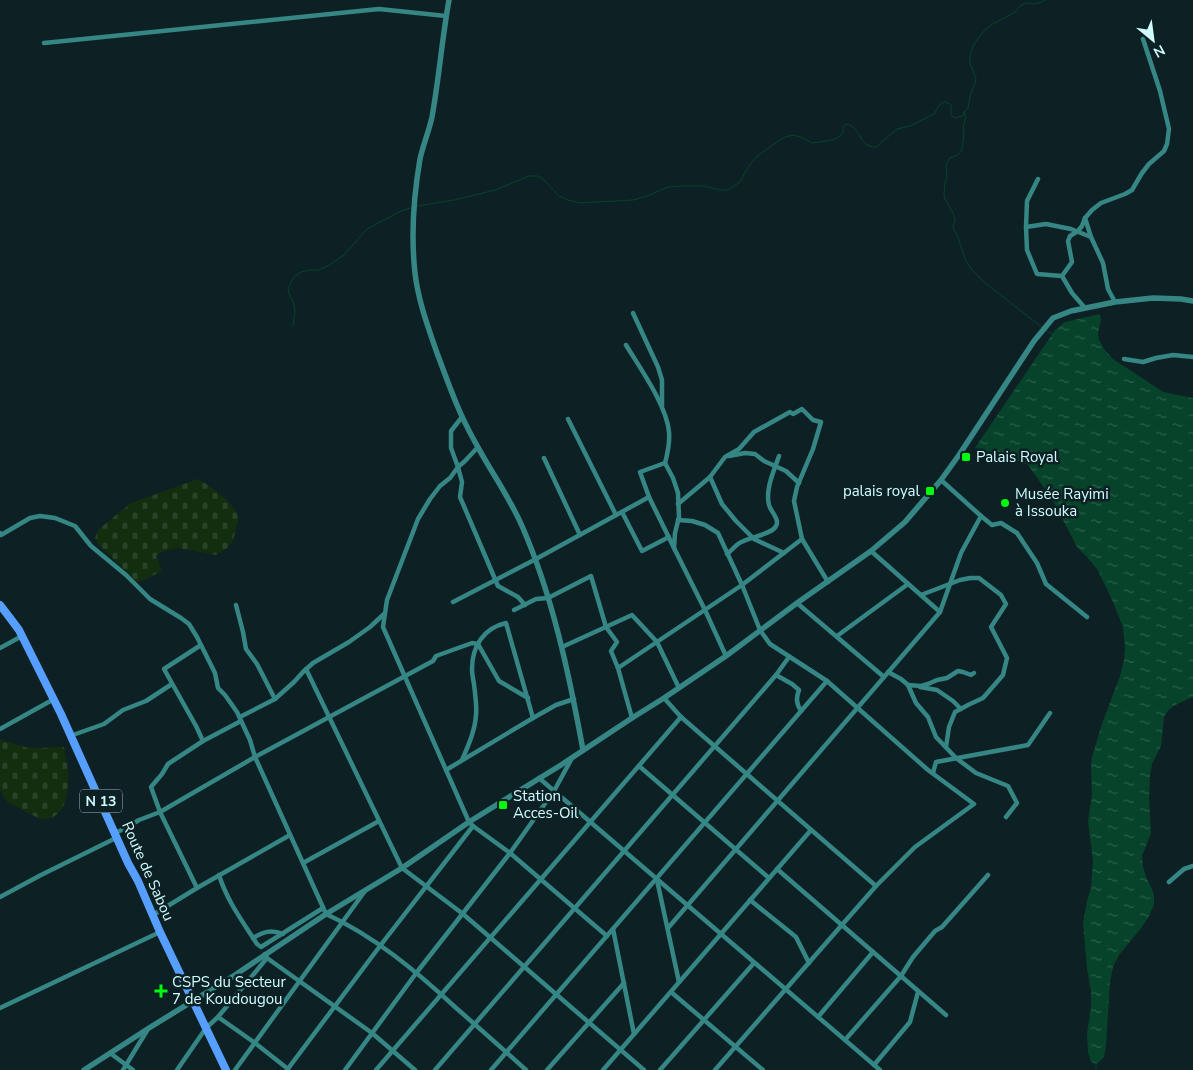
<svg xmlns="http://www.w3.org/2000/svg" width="1193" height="1070" font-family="'Nunito Sans',sans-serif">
  <defs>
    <pattern id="cemetery-stones" width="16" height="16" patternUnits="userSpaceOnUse" patternTransform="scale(1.25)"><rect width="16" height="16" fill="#122e0f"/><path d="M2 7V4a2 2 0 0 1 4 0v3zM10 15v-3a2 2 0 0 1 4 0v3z" fill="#284327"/></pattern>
    <pattern id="water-ripples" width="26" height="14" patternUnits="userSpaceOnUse" patternTransform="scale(1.25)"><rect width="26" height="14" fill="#07432a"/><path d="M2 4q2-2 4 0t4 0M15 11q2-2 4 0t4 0" fill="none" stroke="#2a5f4a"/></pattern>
  </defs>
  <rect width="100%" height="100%" fill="#0d2124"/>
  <g fill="url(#cemetery-stones)">
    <path d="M198 479C209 485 235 503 238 517 239 520 237 525 236 528 233 545 230 547 216 555L178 548C170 549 162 551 156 556L162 571 144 580 137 582 99 545 95 538 99 529 131 503Z"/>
    <path d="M0 740 25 747 34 748 64 747C65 757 69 768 68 779 68 797 64 821 40 819L7 802 0 790Z"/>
  </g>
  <path fill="url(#water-ripples)" d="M1100 314 1101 320 1098 333 1099 340 1104 349 1113 359 1163 392 1193 398V697C1182 702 1168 706 1164 717L1161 746 1152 764 1150 775 1149 798 1151 833 1142 856 1143 867 1147 879 1151 887 1154 895V905L1148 918 1141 928 1119 955 1113 967 1110 982 1106 1045 1104 1057 1099 1062 1096 1064 1091 1062 1088 1052 1087 1034 1091 1007V991L1087 969 1083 923 1087 901 1091 888 1093 861 1088 821 1092 795 1091 766 1092 757 1102 724 1120 676 1124 660 1125 647 1123 627 1110 595 1097 569 1087 557 1077 547 1056 506 1036 476 1028 465 1019 461H1007L997 455 975 448 1055 330 1065 322Z"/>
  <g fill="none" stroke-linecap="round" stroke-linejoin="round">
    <g stroke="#07432a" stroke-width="1">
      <polyline points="964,112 966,116 963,127 964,133 962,150 958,155 950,158 946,165 947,178 945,182 944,195 945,199 953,213 955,219 953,227 954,230 957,235 966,261 972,270 985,283 1043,328"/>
      <path d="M417 206 454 200 495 190 529 176H538L544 180 559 196 568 200 580 203 633 200 647 196 668 187 683 186H705L719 190H728L740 182 747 169 755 158 771 146 785 137 793 135 801 137 812 143 833 140 840 136 843 132V127L846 124C862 127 857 147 876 147L897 129 910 126 934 114 941 103 946 102 951 105V115L955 118 963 116 964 112 968 108 970 96 975 83 976 78 970 64V55L974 44 984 31 991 25 1015 12 1021 5 1026 3 1033 4 1039 3 1045 0"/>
      <polyline points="293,326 295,310 293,301 289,294 288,288 294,277 301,272 309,270 318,270 328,266 344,255 367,229 401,211 413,207"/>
      <polyline points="1046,330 1053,335"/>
      <polyline points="1096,1070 1096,1063"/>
    </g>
    <g stroke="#358684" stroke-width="4.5">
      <polyline points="44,43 379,9 446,16"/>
      <polyline points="1038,179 1027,201 1026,227 1027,250 1037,274 1062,276 1072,293 1085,308"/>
      <polyline points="1085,218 1091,237 1103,263 1108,289 1115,302"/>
      <polyline points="1026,227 1046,224 1071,229 1091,237"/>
      <polyline points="1062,276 1072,262 1068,241 1070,236 1078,231 1082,226 1085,218 1092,210 1101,203 1125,194 1132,190 1142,173 1149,164 1164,151 1167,144 1169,129 1160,91 1143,39"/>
      <polyline points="633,313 658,367 662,380 662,406"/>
      <path d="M626 345C640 368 667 406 669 432 670 443 668 452 665 463L640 472 649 497 674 548"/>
      <polyline points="1124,359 1143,362 1156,358 1173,355 1193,357"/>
      <polyline points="462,417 451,431 451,448 458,467 462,482 460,497 498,586 518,597 525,605"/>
      <polyline points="568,419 616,515"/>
      <polyline points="478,447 465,461 458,467 450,478 440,486 430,499 418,519 387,600 383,627 469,822 473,826 510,853 607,936"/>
      <polyline points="729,456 745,453 755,454 764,461 786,471 799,483"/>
      <polyline points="544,458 580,535"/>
      <polyline points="665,463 673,478 678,493 679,517 675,533 674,548 705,610 726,656"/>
      <polyline points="710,477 722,504 736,521 754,539 784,553"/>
      <polyline points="678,504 710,477 725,457 739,449 754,432 790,412 793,414 802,409 813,420 821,422 813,449 797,487 794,501 802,539 828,582"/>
      <polyline points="622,512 642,551 669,537"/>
      <polyline points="981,516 992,525 1001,523 1017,533 1037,563 1046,584 1087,617"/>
      <polyline points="678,520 692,521 705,525 718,533 742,585 760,630 770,644 827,681 928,770 974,804 915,847 876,886 715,1070"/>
      <path d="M0 533 1 535 30 518 40 516 55 518 75 526 91 546 126 575 150 599 181 618 189 624 197 637 215 673 218 688 225 695 237 712 250 740 255 757 326 914C374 936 416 971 455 1007 479 1028 503 1049 526 1070"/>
      <polyline points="871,551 940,612"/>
      <path d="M727 554C731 551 734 547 738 544 747 537 772 535 776 526 780 519 771 512 769 505 765 489 774 471 779 456"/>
      <polyline points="921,595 960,580 970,578 979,578 1001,595 1006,604 991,627 1007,658 1003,675 983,698 968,705 955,712 949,727 946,747"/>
      <polyline points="453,602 536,559 649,497"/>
      <polyline points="797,603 884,677"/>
      <polyline points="236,605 243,632 246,649 257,664 275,699"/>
      <polyline points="514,610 536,599 548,598 591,576 606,627 617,642 611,651 618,668 632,718"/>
      <polyline points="837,636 908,584"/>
      <polyline points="201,645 164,669 196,726 203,741"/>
      <polyline points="562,647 632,615 657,642 679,688"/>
      <polyline points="0,648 22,636"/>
      <polyline points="618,668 742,585 802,539"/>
      <polyline points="306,669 402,868 463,914 644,1070"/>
      <polyline points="888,672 901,679 908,685 916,703 928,717 936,737 956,758 976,773 1008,786 1017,803 1006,817"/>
      <path d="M776 675 792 684 799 690C796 698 796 703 801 711"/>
      <polyline points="908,685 921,686 928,684 937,680 947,678 958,671 963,672 971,675 974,673"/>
      <polyline points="920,687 937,690 953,701 961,709"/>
      <polyline points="664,698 681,717 876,886"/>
      <polyline points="240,717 275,699 294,682 303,672 313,663 349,642 370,627 384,614"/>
      <polyline points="0,729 54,699"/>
      <polyline points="70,736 104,724 123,710 146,701 172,684"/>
      <path d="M462 760C468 746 475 731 476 715 477 705 475 694 474 684 473 679 472 674 472 669 472 646 484 628 506 623L533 718"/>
      <polyline points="639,766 769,878"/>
      <polyline points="446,770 533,718 556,705 574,699"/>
      <polyline points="933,773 936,762 1028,745 1050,713"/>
      <polyline points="539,778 880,1070"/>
      <polyline points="115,833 126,828 139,820 160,812 255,757 433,661 436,656 472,643 478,644 499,681 528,698"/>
      <polyline points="303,863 379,821"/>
      <polyline points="777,869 946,1015"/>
      <path d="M219 875C227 901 243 922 257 944L261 947 323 908"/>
      <polyline points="657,880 679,982"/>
      <polyline points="1169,882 1184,869 1193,866"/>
      <polyline points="197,888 160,812 151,787 162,774 168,764 203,741 241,721"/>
      <polyline points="0,897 41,875 118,837"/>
      <polyline points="750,900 796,937 809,963"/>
      <polyline points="153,915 197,888 290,835"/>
      <polyline points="668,928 940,612 961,553 981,516 941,480"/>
      <polyline points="613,929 634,1034"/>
      <path d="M253 938C263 932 271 929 283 934"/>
      <polyline points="265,954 267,958 372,1033 415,1070"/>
      <polyline points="671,992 763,1070"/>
      <polyline points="0,1008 160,932"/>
      <polyline points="218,1017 255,1043 288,1069"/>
      <polyline points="818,1017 873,952"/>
      <polyline points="845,1040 901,976 913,957 935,931 942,927 988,875"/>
      <polyline points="110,1053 133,1070"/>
      <polyline points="874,1065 910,1022 918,992"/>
      <polyline points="123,1070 148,1029"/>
      <polyline points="177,1070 206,1028 218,1017 267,958"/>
      <polyline points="235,1070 365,891"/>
      <polyline points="287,1070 380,946 473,826"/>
      <polyline points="345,1070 417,972 510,853 554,791 572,758"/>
      <polyline points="376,1070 681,717"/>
      <polyline points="435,1070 776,675 789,657"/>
      <polyline points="491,1070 827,681"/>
      <polyline points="547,1070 624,983"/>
      <polyline points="603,1070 811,830"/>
      <polyline points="660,1070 754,963"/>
    </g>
    <g stroke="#358684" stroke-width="5.5">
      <path d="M449 0C442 39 439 78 432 117 429 131 423 145 420 159 414 194 411 237 415 273 418 300 428 327 437 353 448 382 458 412 474 440 489 469 509 496 522 526 553 597 569 674 583 750"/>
      <polyline points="84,1070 149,1028 235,975 326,914 402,868 469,822 561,765 632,718 664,698 726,656 797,603 871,551 905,522 941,480 959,455 1034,341 1053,318 1071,311 1115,302 1153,298 1181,299 1193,301"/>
    </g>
    <polyline stroke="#579fff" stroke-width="8" points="0,605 10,618 19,630 61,714 128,863 138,881 160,932 226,1070"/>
  </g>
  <g fill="#00fb0c" stroke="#0d2124" stroke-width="2">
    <rect x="961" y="452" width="10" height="10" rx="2.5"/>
    <rect x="925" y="486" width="10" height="10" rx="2.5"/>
    <circle cx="1005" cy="503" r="5"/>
    <rect x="498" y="800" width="10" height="10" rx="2.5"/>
    <path d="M158.5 983.5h5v5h5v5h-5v5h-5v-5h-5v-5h5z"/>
  </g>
  <g text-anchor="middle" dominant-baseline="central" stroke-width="5" stroke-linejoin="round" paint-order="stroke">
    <rect fill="#0d2124" stroke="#96babd" stroke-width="1" x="80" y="789.5" width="42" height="23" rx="4"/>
    <g font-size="14" font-weight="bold" fill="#d0fcff">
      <text x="101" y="801">N 13</text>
    </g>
    <g font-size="15" fill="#d0fcff" stroke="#0d2124" text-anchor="start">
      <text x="976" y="457">Palais Royal</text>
      <text x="920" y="491" text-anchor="end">palais royal</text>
      <text x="1015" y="494">Musée Rayimi<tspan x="1015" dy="17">à Issouka</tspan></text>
      <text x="513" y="796">Station<tspan x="513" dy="17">Acces-Oil</tspan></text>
      <text x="172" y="982">CSPS du Secteur<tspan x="172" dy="17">7 de Koudougou</tspan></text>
    </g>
    <g font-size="15" fill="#d0fcff" stroke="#0d2124">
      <text transform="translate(148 871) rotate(66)">Route de Sabou</text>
    </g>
  </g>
  <g transform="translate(1153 40) rotate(151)" stroke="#0d2124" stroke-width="4" paint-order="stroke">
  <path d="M0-4L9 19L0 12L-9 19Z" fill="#d0fcff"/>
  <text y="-8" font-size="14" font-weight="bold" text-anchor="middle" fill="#d0fcff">N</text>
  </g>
</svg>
